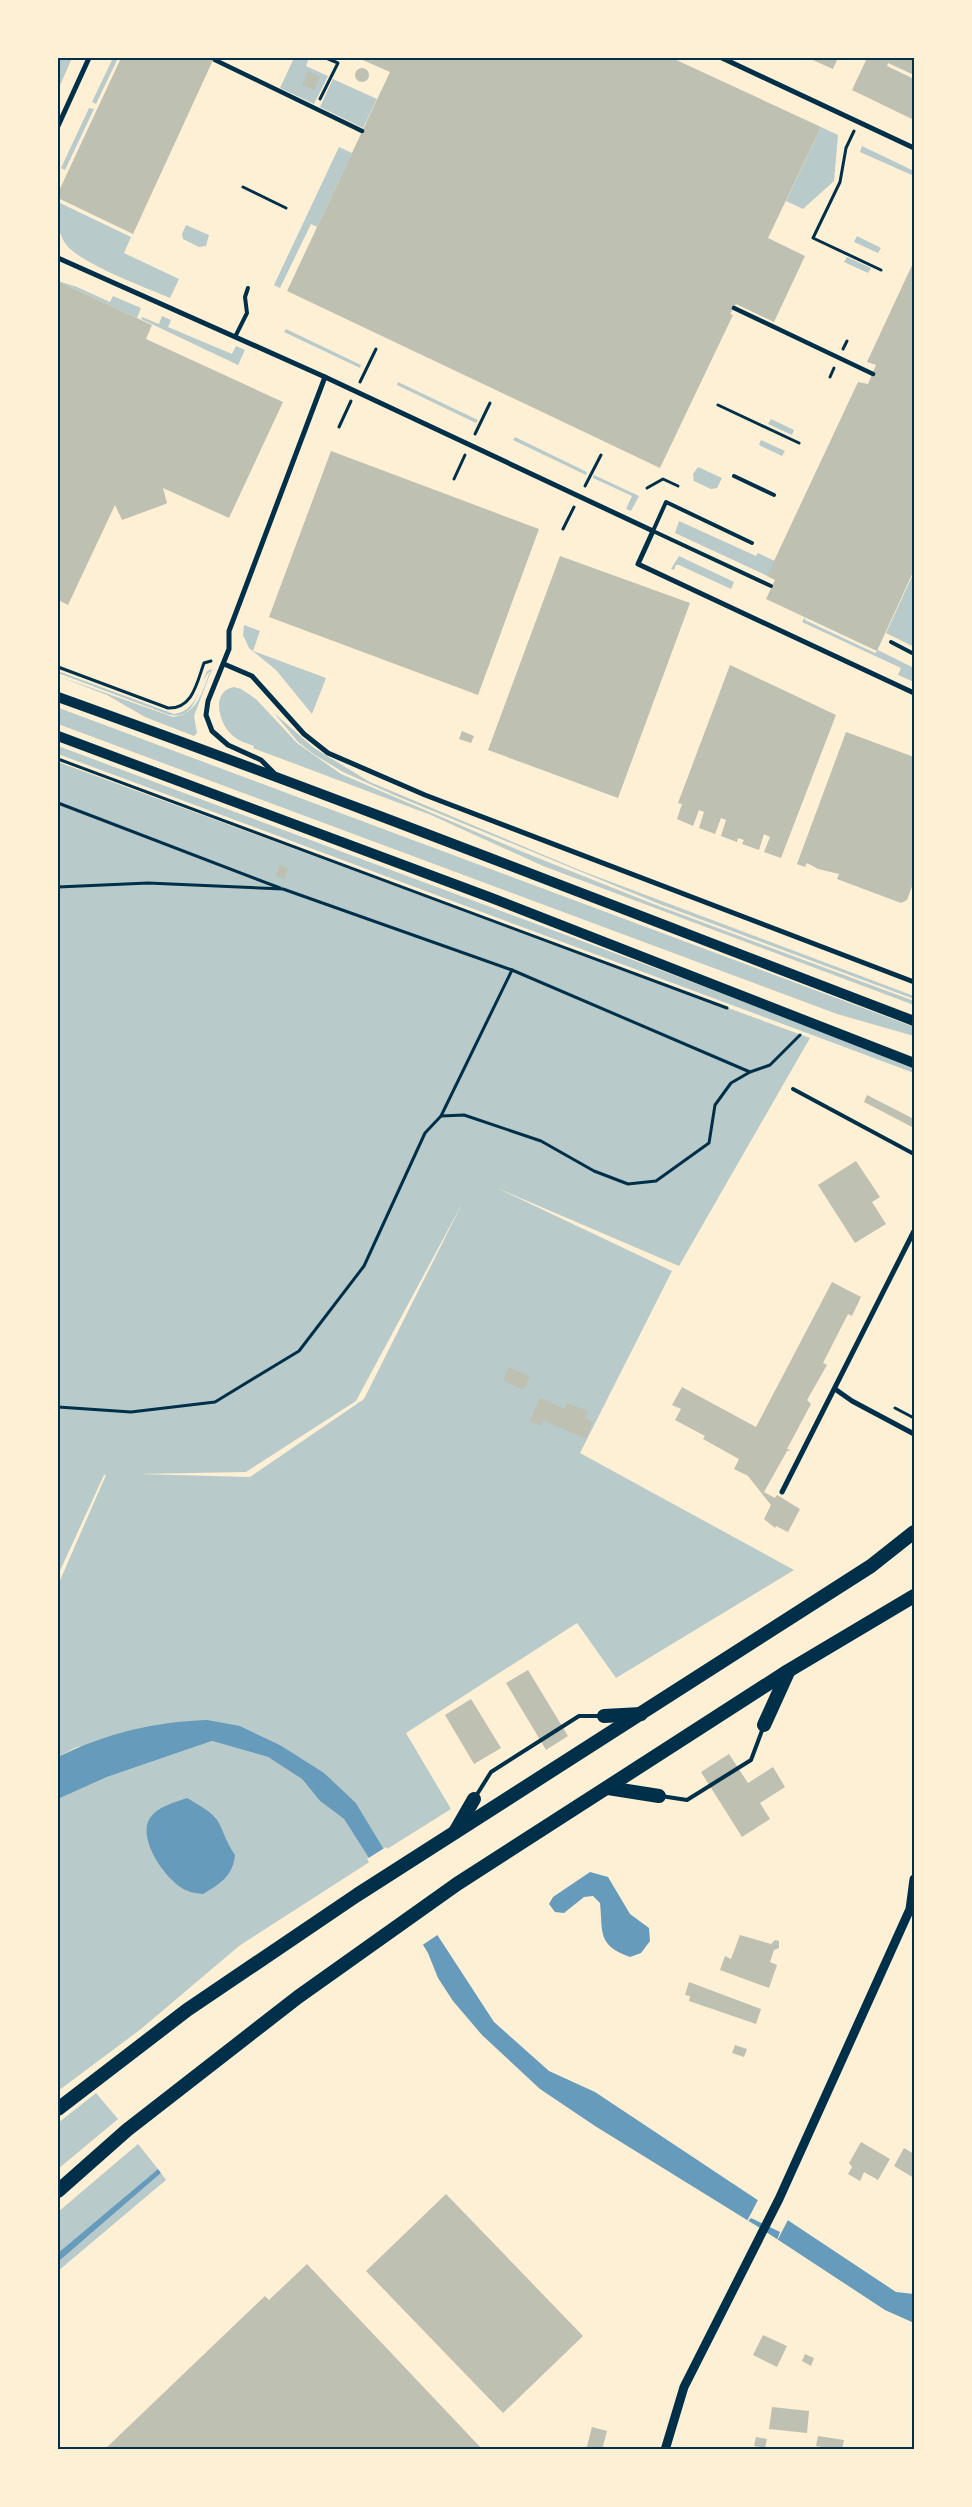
<svg xmlns="http://www.w3.org/2000/svg" width="972" height="2507" font-family="Signika,sans-serif">
  <rect width="100%" height="100%" fill="#fdf0d5"/>
  <g fill="#b9caca" fill-rule="evenodd">
    <polygon points="58,58 72,58 58,90"/>
    <polygon points="113,58 118,58 96,104 92,102"/>
    <polygon points="294,58 309,58 306,66 328,76 314,104 280,88"/>
    <polygon points="333,79 377,99 363,128 320,107"/>
    <polygon points="89,108 94,109 65,170 61,168"/>
    <polygon points="821,127 838,135 834,181 803,209 786,201"/>
    <polygon points="862,146 914,171 914,176 860,152"/>
    <polygon points="339,147 352,153 317,227 311,224 280,288 274,285"/>
    <path d="M58 202 131 237 124 253 179 279 170 298C147 288 78 263 65 243 57 231 57 216 58 202Z"/>
    <polygon points="186,225 209,235 206,246 199,247 183,239 182,234"/>
    <polygon points="857,236 881,248 878,253 854,242"/>
    <polygon points="847,257 871,268 868,273 844,262"/>
    <polygon points="58,281 77,287 110,302 113,296 141,308 137,318 62,283 58,283"/>
    <polygon points="162,316 171,320 168,327 232,354 236,346 245,350 238,365 141,319 142,317 159,324"/>
    <polygon points="286,329 361,365 360,368 284,332"/>
    <polygon points="398,382 478,420 476,423 397,385"/>
    <polygon points="771,419 794,430 792,435 768,424"/>
    <polygon points="515,437 587,472 586,475 513,440"/>
    <polygon points="761,440 785,451 782,456 759,445"/>
    <polygon points="698,467 722,478 717,488 711,489 694,481 693,474"/>
    <polygon points="594,475 639,496 631,511 626,509 632,496 593,478"/>
    <polygon points="679,521 756,556 758,553 781,564 774,579 675,533"/>
    <polygon points="679,556 734,582 731,589 679,565 676,565 674,570 671,569"/>
    <polygon points="914,572 914,647 886,633"/>
    <polygon points="805,617 805,620 875,653 878,650 914,668 914,682 898,675 901,668 802,622"/>
    <polygon points="244,625 260,631 253,651 326,678 312,714 276,670 249,648 243,635"/>
    <path d="M212 669 194 716 197 733 194 736 145 717 107 695 58 676 173 717C197 715 203 690 210 671 195 685 199 726 164 713L58 673V671L174 714C196 711 199 689 207 671Z"/>
    <path d="M234 687 241 689 256 699 297 743 341 774 523 852 656 905 914 1001V1005L543 866 431 815 253 748 254 746C246 743 238 741 232 735 219 724 210 691 234 687Z"/>
    <polygon points="59,708 914,1027 914,1036 837,1014 58,724"/>
    <polygon points="274,713 314,748 370,782 582,871 914,996 914,999 657,903 394,795 343,772 315,755 298,742"/>
    <polygon points="58,746 853,1042 914,1067 914,1073 58,754"/>
    <path d="M58 762 810 1038 679 1266 497 1188 672 1271 580 1453 794 1570 616 1678 577 1623 406 1733 451 1809 384 1851 356 1803 324 1774 280 1745 240 1726 77 1747 58 1757V1585L106 1475H104L58 1575ZM463 1202 364 1399 250 1477 139 1474 246 1472 356 1401Z"/>
    <path d="M212 1741 268 1757 302 1779 320 1801 344 1819 371 1861 239 1946 141 2029 58 2091V1799L107 1777ZM218 1821 223 1837 235 1856 187 1891 167 1874Z"/>
    <polygon points="96,2093 118,2119 58,2169 58,2123"/>
    <polygon points="138,2144 158,2169 58,2253 58,2212"/>
    <polygon points="161,2173 166,2180 58,2271 58,2262"/>
  </g>
  <g fill="#669bbc">
    <path d="M207 1720 240 1726 280 1745 324 1773 356 1803 410 1893 494 2022 549 2071 595 2092 896 2292 914 2294V2323L885 2310 760 2228 595 2126 540 2089 482 2035 453 2001 438 1978 428 1953 397 1902 344 1819 320 1801 302 1779 268 1757 212 1741 107 1777 58 1799V1757C107 1733 153 1722 207 1720Z"/>
    <path d="M187 1798C197 1804 213 1812 219 1823 225 1836 227 1843 235 1855 233 1876 220 1884 203 1894 198 1893 192 1893 188 1891 168 1884 136 1839 150 1818 158 1806 174 1803 187 1798Z"/>
    <path d="M590 1872 608 1877 630 1914 649 1928 650 1941 641 1953 630 1957C597 1945 603 1933 600 1903L593 1896 584 1897 564 1913 555 1912 549 1904 553 1897Z"/>
    <polygon points="158,2169 161,2173 58,2262 58,2253"/>
  </g>
  <g fill="#fdf0d5">
    <polygon points="386,1847 439,1934 421,1946 367,1859"/>
    <polygon points="759,2198 789,2218 776,2243 780,2232 751,2218 746,2223"/>
  </g>
  <g fill="#bec0b2">
    <polygon points="121,58 214,58 133,234 58,198 58,193"/>
    <polygon points="358,58 672,58 821,127 768,238 805,256 774,322 736,304 730,314 733,315 660,468 287,291 390,72"/>
    <polygon points="808,58 838,58 833,69"/>
    <polygon points="867,58 914,58 914,75 888,63 887,66 914,79 914,120 852,90"/>
    <circle cx="362" cy="75" r="7"/>
    <polygon points="308,71 320,77 314,90 302,85"/>
    <polygon points="914,261 914,570 877,651 766,599 775,580 767,576 858,382 868,384 876,365 867,362"/>
    <polygon points="58,283 62,283 152,325 146,339 283,402 229,518 163,488 167,503 163,505 122,520 115,505 68,605 58,600"/>
    <polygon points="331,451 539,529 478,695 269,617"/>
    <polygon points="560,556 690,603 618,798 488,750"/>
    <polygon points="730,665 836,715 781,858 764,852 770,837 764,834 759,850 742,844 744,840 738,838 737,842 721,836 726,820 721,818 715,834 699,828 704,812 699,810 693,826 677,819 682,804 678,803"/>
    <polygon points="462,731 474,736 471,743 459,739"/>
    <polygon points="846,732 914,757 914,881 907,900 901,903 837,879 839,874 818,869 807,863 805,867 797,864"/>
    <polygon points="280,865 288,868 284,879 276,876"/>
    <polygon points="867,1095 914,1119 914,1128 864,1102"/>
    <polygon points="856,1161 880,1197 872,1202 886,1224 855,1243 818,1185"/>
    <polygon points="832,1282 861,1297 852,1316 848,1314 823,1363 827,1365 807,1400 811,1404 787,1449 791,1450 787,1451 764,1492 775,1498 777,1495 800,1509 788,1532 776,1526 775,1528 764,1519 771,1505 748,1476 734,1469 739,1459 703,1439 705,1436 675,1420 681,1409 672,1405 682,1387 756,1427"/>
    <polygon points="509,1367 530,1377 523,1390 503,1380"/>
    <polygon points="540,1398 565,1409 567,1403 588,1411 585,1418 593,1422 586,1439 543,1420 541,1426 530,1421"/>
    <polygon points="528,1670 568,1736 546,1750 506,1683"/>
    <polygon points="471,1699 501,1748 474,1764 445,1715"/>
    <polygon points="729,1754 748,1783 773,1767 785,1787 760,1803 770,1819 742,1837 701,1772"/>
    <polygon points="740,1935 771,1944 775,1940 779,1941 779,1948 774,1950 770,1962 777,1965 769,1988 720,1970 725,1956 731,1959"/>
    <polygon points="689,1982 761,2009 756,2024 689,2001 690,1996 685,1995"/>
    <polygon points="735,2045 747,2049 744,2057 732,2053"/>
    <polygon points="861,2142 890,2159 878,2180 864,2172 860,2181 848,2174 852,2167 849,2163"/>
    <polygon points="904,2148 914,2154 914,2178 894,2166"/>
    <polygon points="446,2194 583,2336 503,2413 366,2271"/>
    <polygon points="307,2264 483,2450 104,2450 265,2296 269,2300"/>
    <polygon points="763,2335 787,2346 777,2367 753,2355"/>
    <polygon points="805,2354 814,2358 811,2366 802,2361"/>
    <polygon points="772,2407 809,2411 807,2433 769,2429"/>
    <polygon points="592,2427 607,2431 602,2450 586,2450"/>
    <polygon points="818,2436 844,2440 842,2450 816,2446"/>
    <polygon points="756,2437 767,2439 765,2448 754,2446"/>
  </g>
  <g fill="none" stroke-linecap="round" stroke-linejoin="round">
    <g stroke="#003049" stroke-width="3">
      <polyline points="320,99 338,63 326,58"/>
      <polyline points="854,131 846,148 840,182 813,238 881,270"/>
      <polyline points="243,187 286,208"/>
      <polyline points="843,349 847,341"/>
      <polyline points="830,377 834,368"/>
      <polyline points="360,382 376,349"/>
      <polyline points="718,405 799,443"/>
      <polyline points="339,427 351,401"/>
      <polyline points="475,434 490,403"/>
      <polyline points="454,479 465,455"/>
      <polyline points="585,486 601,455"/>
      <polyline points="647,488 663,479 678,486"/>
      <polyline points="563,529 574,507"/>
      <path d="M58 667 168 708C193 709 197 682 204 663L211 661"/>
      <polyline points="58,759 727,1008"/>
      <polyline points="58,803 280,888"/>
      <polyline points="58,887 148,883 283,889 512,970 441,1116 425,1133 364,1266 299,1351 215,1402 131,1412 58,1407"/>
      <polyline points="512,970 750,1072"/>
      <polyline points="441,1116 464,1115 541,1141 594,1171 628,1184 656,1181 709,1143 715,1105 731,1083 750,1072 770,1065 800,1035"/>
      <polyline points="895,1408 914,1418"/>
    </g>
    <g stroke="#003049" stroke-width="4">
      <polyline points="235,337 247,313 245,297 248,288"/>
      <polyline points="734,476 774,495"/>
      <polyline points="752,543 666,502 653,531 771,586"/>
      <polyline points="891,642 914,654"/>
      <polyline points="793,1089 914,1154"/>
      <polyline points="476,1796 491,1772 579,1716 602,1716"/>
      <polyline points="661,1796 687,1800 751,1760 763,1728"/>
    </g>
    <g stroke="#003049" stroke-width="4.5">
      <polyline points="215,60 362,131"/>
      <polyline points="734,308 873,374"/>
    </g>
    <g stroke="#003049" stroke-width="5">
      <polyline points="722,58 914,148"/>
      <polyline points="58,126 89,58"/>
      <polyline points="58,258 325,377 653,531 638,564 914,693"/>
      <polyline points="224,664 252,676 304,734 328,753 425,795 914,982"/>
      <polyline points="274,773 261,760 228,745 212,731 206,715 208,701 229,649 229,631 325,377"/>
      <polyline points="835,1389 852,1401 914,1434"/>
      <polyline points="782,1492 914,1231"/>
    </g>
    <polyline stroke="#003049" stroke-width="9" points="665,2450 684,2387 779,2199 910,1909 914,1879"/>
    <g stroke="#003049" stroke-width="10">
      <path d="M58 697C345 800 629 912 914 1021"/>
      <polyline points="58,736 489,897 914,1063"/>
    </g>
    <g stroke="#003049" stroke-width="14">
      <polyline points="604,1716 641,1714"/>
      <polyline points="764,1725 788,1672"/>
      <polyline points="608,1788 659,1796"/>
      <polyline points="455,1832 474,1799"/>
      <polyline points="58,2109 187,2010 357,1895 871,1566 914,1532"/>
      <polyline points="58,2191 127,2130 298,1997 457,1884 788,1671 914,1596"/>
    </g>
  </g>
  <rect width="972" height="2507" fill="none" stroke="#fdf0d5" stroke-width="118"/>
  <rect x="59" y="59" width="854" height="2389" fill="none" stroke="#003049" stroke-width="2"/>
</svg>
